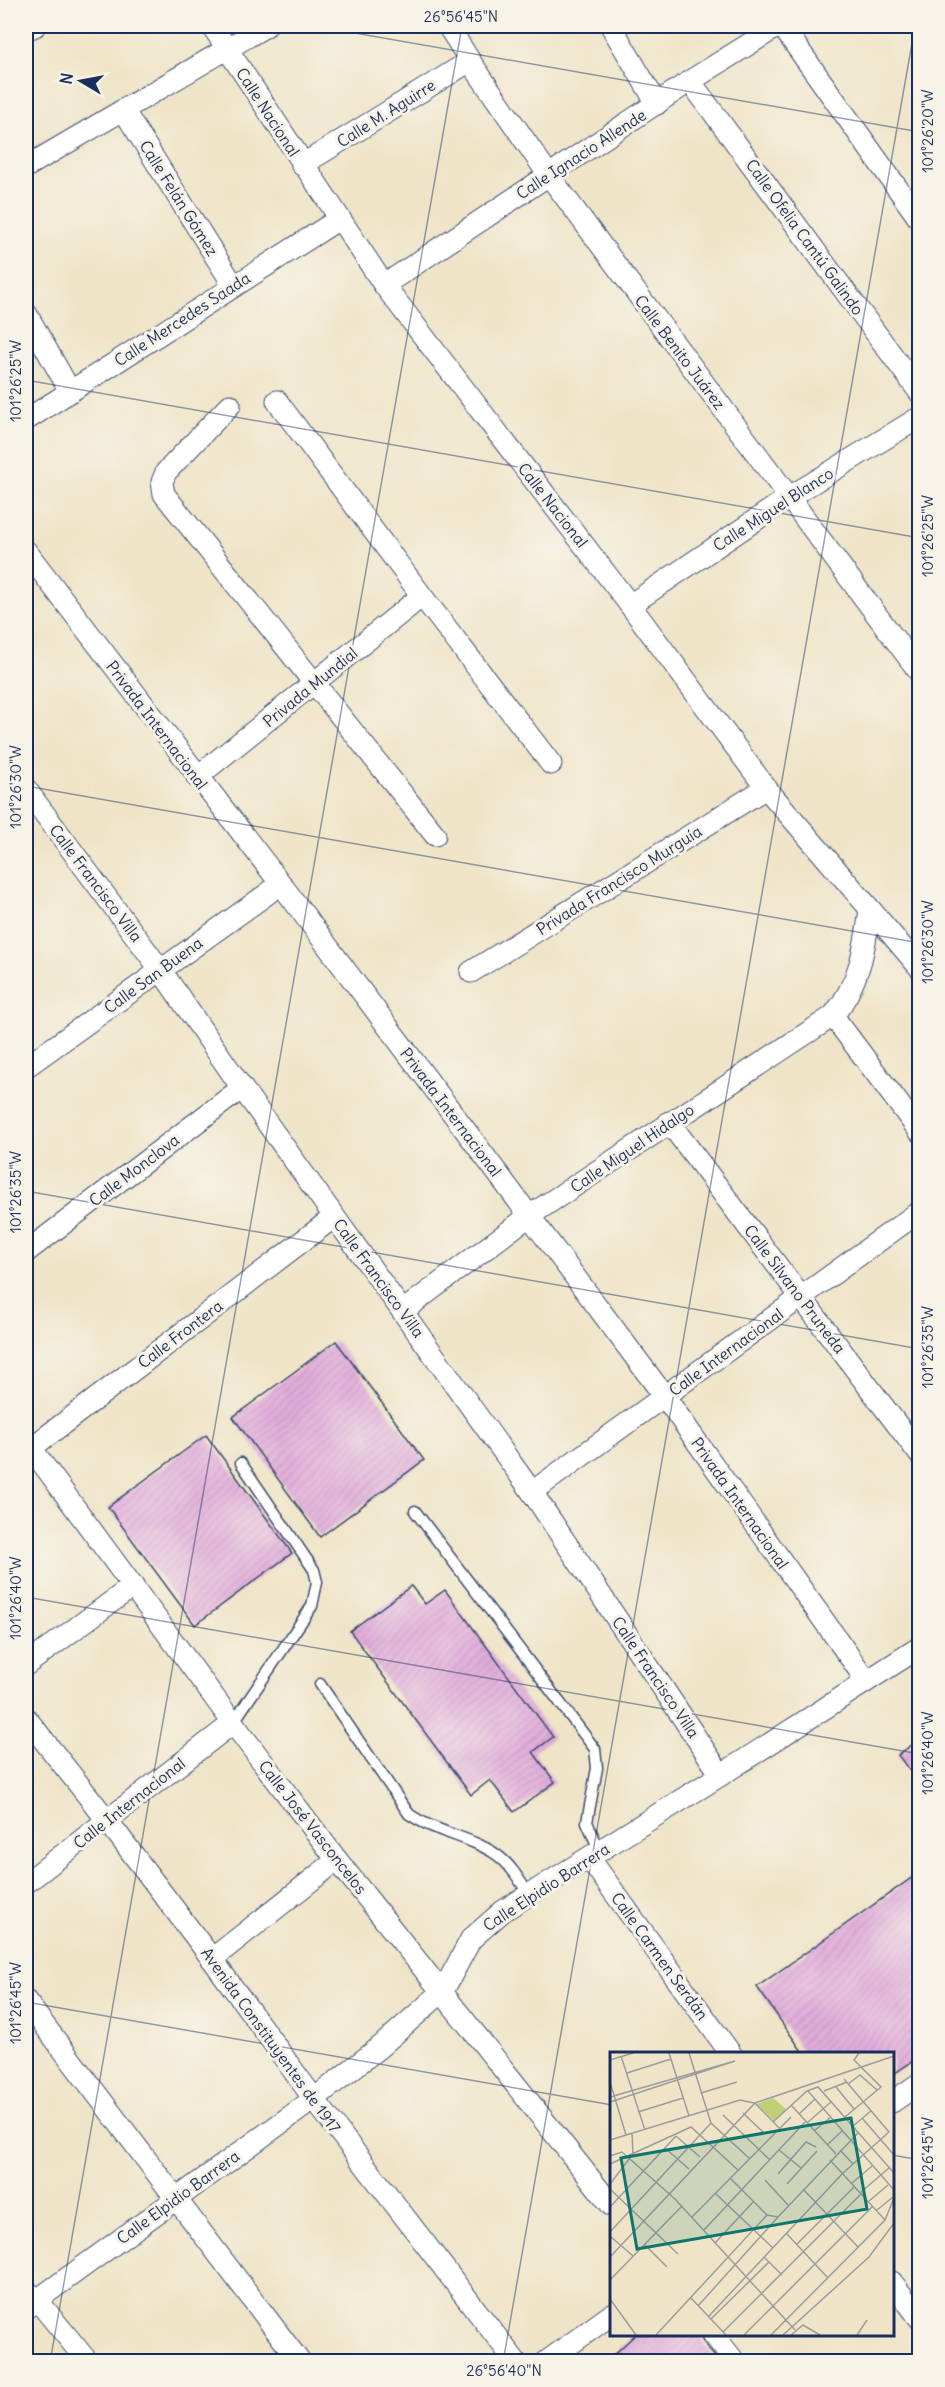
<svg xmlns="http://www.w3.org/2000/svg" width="945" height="2387" font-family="Delius,sans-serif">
  <defs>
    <pattern id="building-hatch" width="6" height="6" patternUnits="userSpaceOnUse" patternTransform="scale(1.5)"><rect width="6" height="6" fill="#e2addc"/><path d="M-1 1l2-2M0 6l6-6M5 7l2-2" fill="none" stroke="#c195bf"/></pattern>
  </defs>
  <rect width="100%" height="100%" fill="#f7f3e8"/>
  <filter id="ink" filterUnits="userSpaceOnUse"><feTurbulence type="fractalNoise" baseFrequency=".0167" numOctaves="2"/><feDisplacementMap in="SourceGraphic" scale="12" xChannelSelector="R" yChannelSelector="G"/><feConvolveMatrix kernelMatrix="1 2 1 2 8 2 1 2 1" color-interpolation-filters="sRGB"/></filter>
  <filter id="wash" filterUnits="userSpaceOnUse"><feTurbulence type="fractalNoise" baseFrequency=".008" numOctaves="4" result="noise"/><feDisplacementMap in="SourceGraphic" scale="24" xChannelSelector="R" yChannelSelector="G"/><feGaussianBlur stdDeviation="1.35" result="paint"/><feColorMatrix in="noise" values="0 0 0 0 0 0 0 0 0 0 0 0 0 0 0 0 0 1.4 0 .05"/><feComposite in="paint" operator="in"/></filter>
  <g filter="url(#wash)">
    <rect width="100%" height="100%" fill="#efe4c7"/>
    <g id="blocks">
      <g fill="url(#building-hatch)">
        <polygon points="336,1341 424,1460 320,1537 233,1417"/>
        <polygon points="206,1435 292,1553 195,1625 108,1507"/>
        <polygon points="411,1586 425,1604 445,1590 553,1737 533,1752 555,1782 514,1812 490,1780 471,1795 350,1631"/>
        <polygon points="920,1739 920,1785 898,1755"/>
        <polygon points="920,1872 920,2056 892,2075 892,2054 804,2054 757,1987"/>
        <polygon points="636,2334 700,2334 703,2342 718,2361 607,2361"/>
      </g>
    </g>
  </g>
  <g filter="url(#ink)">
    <use href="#blocks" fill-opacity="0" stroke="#3b4a6e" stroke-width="1.5"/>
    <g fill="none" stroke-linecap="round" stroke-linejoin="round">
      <g stroke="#3b4a6e" stroke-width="13">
        <g id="lane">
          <polyline points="415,1511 595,1749 597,1768 587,1822 600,1852"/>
          <path d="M320 1684 409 1814C436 1833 472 1837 497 1855 511 1865 520 1881 529 1895"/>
          <polyline points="233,1723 312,1606 317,1582 314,1570 241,1463"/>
        </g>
      </g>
      <g stroke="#3b4a6e" stroke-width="23">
        <g id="street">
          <path d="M212 26 384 285 630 605 766 788 870 909C865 949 859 984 833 1016L529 1216 403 1311"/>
          <polyline points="448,26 470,61 548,174 920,673"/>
          <polyline points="611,26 657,104"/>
          <polyline points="782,26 920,220"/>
          <polyline points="26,30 35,26"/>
          <polyline points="690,81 920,393"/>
          <polyline points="124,111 234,286"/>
          <polyline points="302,165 470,61"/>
          <polyline points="26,167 266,26"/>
          <polyline points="384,285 690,81 778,26"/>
          <polyline points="26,313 70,391"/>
          <polyline points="277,401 422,596 551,764"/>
          <polyline points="230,405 166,472 162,482 164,494 435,835"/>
          <polyline points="26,420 339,219"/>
          <polyline points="26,551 281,884 665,1397 866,1680"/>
          <polyline points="630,605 788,498 920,417"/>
          <polyline points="197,777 422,596"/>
          <polyline points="26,789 160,969 242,1088 532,1492 721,1775"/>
          <polyline points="870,909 920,968"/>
          <polyline points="471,972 766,788"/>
          <polyline points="833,1016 920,1132"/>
          <polyline points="26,1067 281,884"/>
          <polyline points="669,1122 920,1455"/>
          <polyline points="26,1252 242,1088"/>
          <polyline points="26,1441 233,1723 337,1860 612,2206"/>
          <polyline points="26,1452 334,1217"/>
          <polyline points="532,1492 920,1211"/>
          <polyline points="26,1665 133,1586"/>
          <polyline points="26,1718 107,1820 212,1959 314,2099 516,2362"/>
          <polyline points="590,1859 731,2054"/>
          <polyline points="26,1883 233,1723"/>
          <polyline points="212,1959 337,1860"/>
          <polyline points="26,2001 300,2362"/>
          <polyline points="892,2102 920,2083"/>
          <polyline points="892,2282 920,2319"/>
          <polyline points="26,2290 38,2301 88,2362"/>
          <polyline points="26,2308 314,2099 381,2046 443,1991 471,1939 503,1911 721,1775 920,1647"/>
          <polyline points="713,2334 735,2362"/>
          <polyline points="546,2362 612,2314"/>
        </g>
      </g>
      <use href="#lane" stroke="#fff" stroke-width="10"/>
      <use href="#street" stroke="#fff" stroke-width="21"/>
    </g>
  </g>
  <path fill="none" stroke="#1b2f5e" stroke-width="1.5" stroke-opacity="0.45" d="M315 26 920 132M26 380 920 538M26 786 920 943M26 1191 920 1349M26 1597 920 1754M26 2002 612 2105M892 2155 920 2160M50 2362 462 26M503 2362 915 26"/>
  <g text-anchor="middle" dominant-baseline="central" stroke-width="6" stroke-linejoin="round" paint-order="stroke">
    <g font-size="16" fill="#1b2f5e" stroke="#f7f3e8">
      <text transform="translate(268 112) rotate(57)">Calle Nacional</text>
      <text transform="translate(386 113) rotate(-32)">Calle M. Aguirre</text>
      <text transform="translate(581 154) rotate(-33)">Calle Ignacio Allende</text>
      <text transform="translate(179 198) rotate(58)">Calle Felán Gómez</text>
      <text transform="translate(805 237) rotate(54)">Calle Ofelia Cantú Galindo</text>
      <text transform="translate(182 319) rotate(-33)">Calle Mercedes Saada</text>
      <text transform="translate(680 352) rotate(53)">Calle Benito Juárez</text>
      <text transform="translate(553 505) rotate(52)">Calle Nacional</text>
      <text transform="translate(773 509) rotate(-33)">Calle Miguel Blanco</text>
      <text transform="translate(310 687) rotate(-39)">Privada Mundial</text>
      <text transform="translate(157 725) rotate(53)">Privada Internacional</text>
      <text transform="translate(619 880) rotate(-32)">Privada Francisco Murguía</text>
      <text transform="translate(96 883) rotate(53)">Calle Francisco Villa</text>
      <text transform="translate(153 975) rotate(-36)">Calle San Buena</text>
      <text transform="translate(451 1112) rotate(53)">Privada Internacional</text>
      <text transform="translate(632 1148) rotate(-34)">Calle Miguel Hidalgo</text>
      <text transform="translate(134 1170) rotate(-37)">Calle Monclova</text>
      <text transform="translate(379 1278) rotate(54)">Calle Francisco Villa</text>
      <text transform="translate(795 1289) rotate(53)">Calle Silvano Pruneda</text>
      <text transform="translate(180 1334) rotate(-37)">Calle Frontera</text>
      <text transform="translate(726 1352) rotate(-36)">Calle Internacional</text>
      <text transform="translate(740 1503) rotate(55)">Privada Internacional</text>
      <text transform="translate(656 1677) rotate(56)">Calle Francisco Villa</text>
      <text transform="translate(129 1803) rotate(-38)">Calle Internacional</text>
      <text transform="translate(313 1827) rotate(52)">Calle José Vasconcelos</text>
      <text transform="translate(546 1887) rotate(-33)">Calle Elpidio Barrera</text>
      <text transform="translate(660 1956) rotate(54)">Calle Carmen Serdán</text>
      <text transform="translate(271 2040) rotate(54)">Avenida Constituyentes de 1917</text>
      <text transform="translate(178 2197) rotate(-36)">Calle Elpidio Barrera</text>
    </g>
  </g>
  <g transform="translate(610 2052)">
    <rect width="284" height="284" fill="#efe4c7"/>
    <path d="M163 46 177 58 164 69 147 52Z" fill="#bed073"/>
    <path fill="none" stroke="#9a9c9d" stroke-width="1.5" d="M59 1 79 64M79 1 101 71 140 107M11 4 35 78M0 8 23 1M17 21 61 7M0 30 16 83M238 32 250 23 267 38M226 35 244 57M198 39 284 138M214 39 237 30M91 41 127 30M0 45 125 9 0 50M145 51 170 77M181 53 226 102M28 60 73 46M133 61 154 81M189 62 205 47M113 63 160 108M235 65 271 35 244 8 249 1M252 66 284 103M163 70 197 39 208 35 284 121M197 71 222 49M243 74 261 59M204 79 221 65M66 84 90 105M0 88 130 48 144 51M217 93 232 79M55 96 79 117M169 98 191 116M230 98 243 112M0 104 12 100 65 147 185 278M220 108 275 168M0 112 81 75 129 119M168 122 196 90 206 95M121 127 157 163 168 165 248 81M155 128 178 153M242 131 262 114M0 132 23 102 22 81M177 132 207 99M0 137 68 202M193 137 248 195M251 140 279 116M106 142 163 196M259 149 278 133M0 155 66 84M267 158 283 145M82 165 181 65M94 178 195 70M0 180 101 71M177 182 218 226M0 184 23 204M105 191 144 149M34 192 57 215M187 192 245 134M0 205 145 51 284 4M154 205 172 223M0 228 72 154M81 246 116 283M0 247 26 283M88 254 168 165M99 264 233 121 279 80 234 27M101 267 159 210M113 280 252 141M46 283 157 163M134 283 263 154M161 283 275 168 284 146M173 283 259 205 284 171M181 283 193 273 210 283M247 283 257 268"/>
    <path fill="#0f766e" fill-opacity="0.15" stroke="#0f766e" stroke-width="3" d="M241 66 257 157 27 197 11 106Z"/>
    <rect width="284" height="284" fill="none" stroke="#1b2f5e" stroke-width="3"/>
  </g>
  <rect width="945" height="2387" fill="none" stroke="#f7f3e8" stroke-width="66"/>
  <g transform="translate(81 81) rotate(280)" stroke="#f7f3e8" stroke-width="4.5" paint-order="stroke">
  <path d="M0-4.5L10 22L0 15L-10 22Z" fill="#1b2f5e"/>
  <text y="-9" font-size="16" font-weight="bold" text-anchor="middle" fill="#1b2f5e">N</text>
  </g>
  <rect x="33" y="33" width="879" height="2321" fill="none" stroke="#1b2f5e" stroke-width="2"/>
  <g font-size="15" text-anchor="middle" fill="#1b2f5e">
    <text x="461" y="22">26°56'45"N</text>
    <text transform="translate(928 131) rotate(-90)" y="5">101°26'20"W</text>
    <text transform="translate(16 381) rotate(-90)" y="5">101°26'25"W</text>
    <text transform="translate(928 536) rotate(-90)" y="5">101°26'25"W</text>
    <text transform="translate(16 787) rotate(-90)" y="5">101°26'30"W</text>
    <text transform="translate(928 942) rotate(-90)" y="5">101°26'30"W</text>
    <text transform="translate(16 1192) rotate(-90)" y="5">101°26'35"W</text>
    <text transform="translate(928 1347) rotate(-90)" y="5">101°26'35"W</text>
    <text transform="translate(16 1598) rotate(-90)" y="5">101°26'40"W</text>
    <text transform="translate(928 1753) rotate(-90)" y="5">101°26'40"W</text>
    <text transform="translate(16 2003) rotate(-90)" y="5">101°26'45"W</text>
    <text transform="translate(928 2158) rotate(-90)" y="5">101°26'45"W</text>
    <text x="504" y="2376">26°56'40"N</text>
  </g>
</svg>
